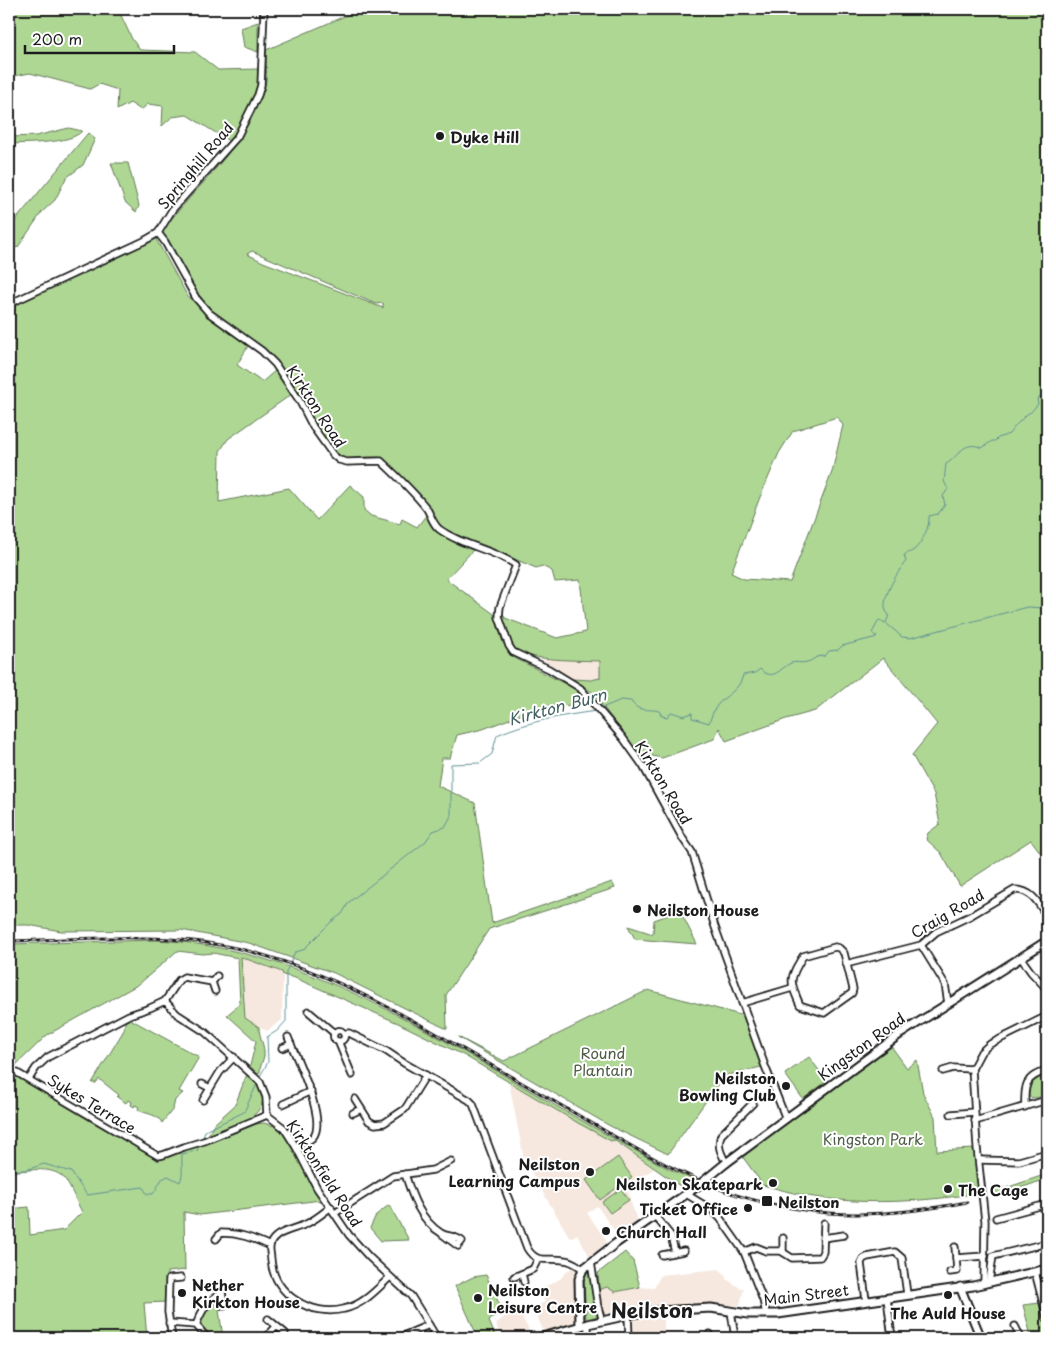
<svg xmlns="http://www.w3.org/2000/svg" width="1056" height="1347" font-family="'Playpen Sans',sans-serif">
  <rect width="100%" height="100%" fill="#fff"/>
  <filter id="ink" filterUnits="userSpaceOnUse"><feTurbulence type="fractalNoise" baseFrequency=".02" numOctaves="2"/><feDisplacementMap in="SourceGraphic" scale="10" xChannelSelector="R" yChannelSelector="G"/><feConvolveMatrix kernelMatrix="1 2 1 2 8 2 1 2 1" color-interpolation-filters="sRGB"/></filter>
  <g filter="url(#ink)">
    <g fill="#f6e8de">
      <polygon points="540,658 600,661 600,678 591,680 572,679"/>
      <polygon points="240,957 283,972 282,1020 267,1031 245,1018"/>
      <polygon points="509,1083 578,1123 611,1141 614,1140 654,1169 625,1187 631,1198 630,1200 638,1222 619,1237 597,1206 587,1213 606,1240 605,1246 590,1257 577,1234 570,1238 528,1167 523,1154"/>
      <polygon points="574,1267 576,1271 575,1320 570,1324 544,1332 533,1308 545,1302 539,1290 560,1279 567,1271"/>
      <polygon points="719,1269 725,1274 726,1279 740,1288 744,1288 740,1305 663,1307 665,1338 632,1338 629,1312 604,1317 598,1290 607,1287 615,1292 640,1287 654,1288 661,1275"/>
      <polygon points="516,1307 524,1321 532,1336 527,1338 509,1338 499,1333 496,1324"/>
    </g>
    <g fill="#aed794" stroke="#657a58" fill-rule="evenodd">
      <polygon points="9,9 118,9 132,39 140,50 195,52 218,70 258,69 257,89 239,128 229,141 187,115 172,117 162,126 163,106 148,104 141,110 130,103 117,110 118,90 99,84 90,89 30,73 9,77"/>
      <path d="M361 9H1047V861L1031 840 960 886 941 853 926 839 928 833 940 824 934 794 912 755 937 724 883 658 815 711 786 719 726 741 719 728 714 739 662 758 638 753 592 692 572 679 591 680 600 678V661C579 660 531 661 515 650 508 645 502 619 501 610L505 618 557 638 586 632 580 580 555 582 552 571 542 566 536 568 446 530 435 520 420 496 390 466 379 457H365L347 459 337 454 315 426 297 389 268 353 212 311 193 288 161 232C197 185 246 146 264 89 268 77 266 62 266 50ZM252 251 376 304 383 303V308L263 262 247 254ZM837 417 843 425 832 472 790 582 744 579 731 573 760 497 779 453 793 431Z"/>
      <polygon points="258,22 258,52 244,47 241,28"/>
      <path d="M69 128 82 131C71 144 26 143 9 144V137L36 136Z"/>
      <polygon points="88,133 95,139 83,165 66,178 55,200 42,212 18,247 9,250 9,228"/>
      <polygon points="111,163 128,163 139,206 136,212 125,202"/>
      <polygon points="156,239 188,297 248,346 237,365 262,382 276,370 292,394 228,439 220,451 219,502 289,488 317,520 350,485 364,497 364,510 371,516 400,524 402,519 417,527 427,514 438,533 475,548 446,579 494,614 503,643 513,657 573,688 590,704 541,707 483,729 457,735 450,758 442,758 438,786 475,803 492,923 612,882 615,888 489,929 446,995 447,1029 334,973 249,943 181,930 61,931 28,925 9,925 9,307"/>
      <polygon points="680,911 697,944 635,939 628,926 653,934 654,920"/>
      <path d="M155 940C289 946 405 1017 517 1083 567 1113 618 1141 669 1169L697 1181 687 1188 682 1184 680 1186 614 1140 611 1141 578 1123 465 1056 398 1023 295 978 283 975 282 972 241 957 245 1018 259 1027C259 1037 265 1045 264 1056 263 1061 260 1065 260 1072L258 1074 250 1066 256 1041 227 1015 240 1004 238 958 213 953 203 954 177 951 139 984 47 1035 14 1067 9 1065V944Z"/>
      <polygon points="648,990 744,1016 761,1067 724,1076 668,1154 610,1126 458,1037 504,1061"/>
      <path d="M130 1019 199 1057 179 1091 183 1093 175 1100 173 1109 162 1123C158 1114 146 1114 138 1110L139 1107 135 1105 134 1107 131 1105 132 1102 128 1100 126 1103 117 1097 119 1095 99 1079 96 1083H92L124 1030 125 1022Z"/>
      <path d="M891 1046 907 1068 917 1060 923 1093 935 1117 937 1151 974 1149 979 1193C929 1201 873 1205 822 1198 802 1196 782 1190 763 1185L742 1156Z"/>
      <polygon points="809,1057 827,1081 803,1099 785,1074"/>
      <path d="M9 1072 92 1122 158 1158H166L184 1148 205 1144 256 1124 264 1123 274 1126 284 1133 288 1139 321 1200 200 1215 184 1212 185 1270 167 1272 166 1302 144 1303 147 1338H9V1209L29 1207 30 1235 64 1230 82 1212C78 1205 68 1181 63 1177 50 1165 25 1171 9 1172Z"/>
      <path d="M247 1074C251 1077 255 1081 258 1085 279 1116 226 1129 207 1137L214 1124 235 1105Z"/>
      <path d="M1042 1074 1047 1075V1095L1035 1098 1029 1097C1028 1086 1033 1080 1042 1074Z"/>
      <polygon points="618,1157 632,1177 600,1200 586,1180"/>
      <polygon points="1047,1174 1047,1179 996,1196 990,1192 1002,1186 1003,1189"/>
      <polygon points="621,1189 629,1200 610,1213 602,1202"/>
      <polygon points="389,1205 409,1240 381,1241 370,1228 376,1215"/>
      <polygon points="625,1252 633,1261 640,1287 615,1292 607,1287 599,1290 598,1273"/>
      <polygon points="590,1269 594,1299 598,1316 586,1319 584,1281 585,1275"/>
      <polygon points="486,1275 502,1310 489,1321 496,1338 478,1338 455,1286 473,1277"/>
      <polygon points="219,1298 222,1309 219,1310 223,1338 212,1338 200,1324 209,1305"/>
      <polygon points="1040,1303 1047,1331 1047,1337 1031,1336 1023,1305"/>
    </g>
    <g fill="none" stroke-linecap="round" stroke-linejoin="round">
      <g stroke="#609093" stroke-width="1">
        <polyline points="1047,214 1047,219"/>
        <polyline points="1047,223 1046,226 1047,228"/>
        <polyline points="1047,290 1042,295 1046,297 1047,302"/>
        <polyline points="887,624 902,637 910,638 1027,607 1044,608 1047,604"/>
        <path d="M602 708 621 700 631 701C638 713 647 708 659 711L662 716 667 717 671 712 684 716 692 713V718L709 723C711 718 713 711 716 707 724 695 740 691 743 675L755 673 760 669C773 682 779 669 791 663 796 661 801 664 807 662 815 660 813 656 825 656L829 651 838 650 842 646 877 637 872 633 879 620 886 623 889 615C876 604 898 572 906 561L904 555C908 553 913 551 915 549 923 541 930 526 929 516L938 514 945 505 943 496 948 489 944 481 946 464C959 457 963 439 982 448L992 441H995L998 438 1009 434 1016 425 1027 414 1031 412 1038 404 1037 399 1040 396 1047 399"/>
        <path d="M259 1078 268 1062 267 1037 277 1031 286 1021V972L295 952 303 950 331 922 342 914 349 902 425 842 433 831 445 827 451 816V764L480 763 492 754 497 735C529 721 561 716 596 711"/>
        <polyline points="202,1140 205,1131 244,1112 258,1082"/>
        <path d="M9 1170H26L44 1164 71 1172 87 1195 143 1187 147 1194H153L162 1179 168 1176 180 1182C184 1174 181 1163 182 1154L197 1151 199 1146"/>
      </g>
      <g stroke="#1c1c1c" stroke-width="8">
        <polyline id="pedestrian" points="597,1301 602,1320"/>
      </g>
      <g stroke="#1c1c1c" stroke-width="9">
        <g id="minor">
          <path d="M158 233 165 242 196 298 209 313 262 351 275 364 299 400 313 427 333 455 339 460 347 462 381 461C397 476 414 492 427 509 431 516 433 524 439 529 462 546 493 549 516 565L500 607 499 617 509 646 513 652 549 669 580 688 623 738 643 766 683 839 692 852 715 927 765 1066 786 1119"/>
          <polyline points="9,304 144,241 158,233 172,210 237,137 258,95 261,85 264,9"/>
          <polyline points="921,945 945,984 948,1003"/>
          <path d="M835 947 839 948 844 953 853 989 852 993 824 1013 800 1005C789 980 789 979 803 956Z"/>
          <polyline points="1021,958 1031,972 1047,989"/>
          <path d="M846 964 921 945 936 932 970 916 1014 890C1032 889 1039 904 1047 917"/>
          <polyline points="212,982 217,976"/>
          <polyline points="165,1001 179,980 184,977 212,982 215,991"/>
          <polyline points="742,1003 792,988"/>
          <polyline points="308,1011 334,1033"/>
          <circle cx="339" cy="1036" r="5.5"/>
          <path d="M344 1034 349 1033 386 1051 404 1063 469 1100 473 1104 527 1248C537 1265 547 1257 564 1260 571 1260 577 1265 583 1269"/>
          <path d="M288 1037C295 1056 328 1120 313 1137 309 1141 302 1144 296 1147"/>
          <polyline points="338,1041 352,1075"/>
          <polyline points="282,1048 291,1044"/>
          <polyline points="9,1068 158,1156 163,1155 184,1147 204,1141 267,1115"/>
          <polyline points="943,1071 953,1068 972,1069"/>
          <polyline points="29,1079 36,1068 48,1057 129,1015 150,1008 165,1001 177,1014 205,1032 260,1082 266,1097 267,1115"/>
          <polyline points="202,1084 210,1088"/>
          <polyline points="355,1099 369,1121 375,1124 384,1123 405,1109 426,1075"/>
          <polyline points="203,1100 220,1072 234,1057"/>
          <polyline points="283,1104 311,1091"/>
          <path d="M1025 1107C1024 1086 1025 1076 1047 1071"/>
          <polyline points="353,1113 361,1109"/>
          <polyline points="951,1114 974,1112"/>
          <polyline points="267,1115 284,1128 296,1147 317,1188 349,1235 369,1257 411,1296 437,1338"/>
          <polyline points="975,1121 1047,1100"/>
          <polyline points="979,1160 1019,1161 1047,1153"/>
          <path d="M726 1163C721 1153 717 1147 721 1135L753 1103"/>
          <path d="M405 1174C412 1196 420 1220 441 1233 447 1237 454 1235 462 1241L458 1246 442 1234"/>
          <polyline points="686,1194 711,1209 720,1218 744,1252 763,1300 766,1314"/>
          <path d="M331 1207C323 1213 315 1220 306 1224 294 1230 275 1231 270 1245 269 1249 271 1256 271 1260 274 1295 311 1317 344 1309 363 1305 376 1290 390 1277"/>
          <polyline points="335,1213 393,1176 433,1170 451,1161"/>
          <polyline points="655,1216 671,1236 675,1252"/>
          <polyline points="996,1218 1047,1204"/>
          <polyline points="783,1238 783,1252"/>
          <polyline points="823,1238 844,1235"/>
          <path d="M216 1239 221 1233C239 1233 253 1238 270 1246"/>
          <polyline points="955,1247 956,1258 985,1256"/>
          <polyline points="744,1252 756,1247 766,1251 781,1251 792,1258 820,1257 823,1252 824,1223"/>
          <polyline points="662,1255 684,1251"/>
          <polyline points="591,1262 597,1301"/>
          <polyline points="950,1272 957,1271 956,1258"/>
          <polyline points="1035,1272 1047,1318"/>
          <polyline points="522,1274 524,1282"/>
          <polyline points="514,1277 533,1269 538,1259"/>
          <polyline points="989,1282 993,1256 1047,1243"/>
          <polyline points="984,1284 985,1221 977,1147 972,1069 981,1052 990,1044 1047,1016"/>
          <polyline points="221,1285 224,1306"/>
          <polyline points="887,1298 892,1338"/>
          <polyline points="866,1300 861,1263 863,1259 867,1257 895,1252 902,1258 907,1294"/>
          <polyline points="731,1311 735,1338"/>
          <polyline points="628,1314 629,1338"/>
          <polyline points="268,1319 285,1333"/>
          <polyline points="169,1323 196,1325 207,1338"/>
          <polyline points="588,1324 588,1338"/>
          <path d="M196 1325C202 1310 207 1301 222 1293"/>
          <polyline points="1015,1326 1021,1338"/>
          <polyline points="710,1334 710,1338"/>
          <polyline points="172,1338 168,1312 169,1279 181,1278"/>
          <polyline points="265,1338 276,1327"/>
          <polyline points="398,1338 429,1325"/>
        </g>
      </g>
      <g stroke="#1c1c1c" stroke-width="11">
        <g id="tertiary">
          <polyline points="726,1163 900,1034 1047,941"/>
          <polyline points="960,1287 981,1338"/>
          <polyline points="580,1326 579,1279 583,1269 615,1244 699,1185"/>
          <polyline points="539,1338 588,1324 643,1312 711,1308 748,1314 778,1314 973,1286 1047,1269"/>
        </g>
      </g>
      <use href="#pedestrian" stroke="#fff" stroke-width="4.5"/>
      <use href="#minor" stroke="#fff" stroke-width="5.5"/>
      <use href="#tertiary" stroke="#fff" stroke-width="7"/>
      <g stroke="#1c1c1c" stroke-width="3">
        <path id="rail" d="M9 941C92 939 177 930 259 954 331 974 398 1011 463 1049 503 1072 543 1095 583 1118 624 1142 666 1167 710 1185 739 1198 772 1205 804 1210 857 1219 915 1212 967 1202"/>
      </g>
      <use href="#rail" stroke="#fff" stroke-width="1" stroke-dasharray="4" stroke-linecap="butt"/>
      <g stroke="#1c1c1c" stroke-width="11" stroke-linecap="butt">
        <polyline id="tertiary-bridge" points="699,1185 726,1163"/>
      </g>
      <use href="#tertiary-bridge" stroke="#fff" stroke-width="7"/>
    </g>
  </g>
  <g fill="#1c1c1c" stroke="#fff" stroke-width="2">
    <circle cx="440" cy="136" r="5"/>
    <circle cx="637" cy="909" r="5"/>
    <circle cx="786" cy="1086" r="5"/>
    <circle cx="590" cy="1172" r="5"/>
    <circle cx="773" cy="1183" r="5"/>
    <circle cx="948" cy="1189" r="5"/>
    <rect x="761" y="1195" width="12" height="12" rx="2.5"/>
    <circle cx="748" cy="1208" r="5"/>
    <circle cx="606" cy="1231" r="5"/>
    <circle cx="182" cy="1293" r="5"/>
    <circle cx="948" cy="1295" r="5"/>
    <circle cx="478" cy="1298" r="5"/>
  </g>
  <g text-anchor="middle" dominant-baseline="central" stroke-width="4" stroke-linejoin="round" paint-order="stroke">
    <g font-size="15" font-weight="bold" fill="#1c1c1c" stroke="#fff" text-anchor="start">
      <text x="450" y="136">Dyke Hill</text>
      <text x="647" y="909">Neilston House</text>
      <text x="776" y="1077" text-anchor="end">Neilston<tspan x="776" dy="17">Bowling Club</tspan></text>
      <text x="580" y="1163" text-anchor="end">Neilston<tspan x="580" dy="17">Learning Campus</tspan></text>
      <text x="763" y="1183" text-anchor="end">Neilston Skatepark</text>
      <text x="958" y="1189">The Cage</text>
      <text x="778" y="1201">Neilston</text>
      <text x="738" y="1208" text-anchor="end">Ticket Office</text>
      <text x="616" y="1231">Church Hall</text>
      <text x="192" y="1284">Nether<tspan x="192" dy="17">Kirkton House</tspan></text>
      <text x="488" y="1289">Neilston<tspan x="488" dy="17">Leisure Centre</tspan></text>
      <text x="948" y="1312" text-anchor="middle">The Auld House</text>
    </g>
    <g font-size="15" fill="#1c1c1c" stroke="#fff">
      <text transform="translate(195 165) rotate(-50)">Springhill Road</text>
      <text transform="translate(317 406) rotate(57)">Kirkton Road</text>
      <text transform="translate(664 782) rotate(59)">Kirkton Road</text>
      <text transform="translate(947 913) rotate(-30)">Craig Road</text>
      <text transform="translate(861 1046) rotate(-36)">Kingston Road</text>
      <text transform="translate(92 1103) rotate(31)">Sykes Terrace</text>
      <text transform="translate(325 1173) rotate(57)">Kirktonfield Road</text>
      <text transform="translate(806 1294) rotate(-7)">Main Street</text>
    </g>
    <g font-size="15" fill="#4f5d46" stroke="#fff">
      <text x="603" y="1052">Round<tspan x="603" dy="17">Plantain</tspan></text>
      <text x="873" y="1138">Kingston Park</text>
    </g>
    <g font-size="16" font-style="italic" fill="#446062" stroke="#fff">
      <text transform="translate(557 706) rotate(-15)">Kirkton Burn</text>
    </g>
    <g font-size="20" font-weight="bold" fill="#1c1c1c" stroke="#fff">
      <text x="652" y="1310">Neilston</text>
    </g>
  </g>
  <rect width="1056" height="1347" fill="none" stroke="#fff" stroke-width="30"/>
  <rect x="15" y="15" width="1026" height="1317" fill="none" stroke="#1c1c1c" stroke-width="2" filter="url(#ink)"/>
  <path d="M25 45v8h149v-8" fill="none" stroke="#1c1c1c" stroke-width="2.5"/>
  <text x="32" y="45" font-size="15" fill="#1c1c1c" stroke="#ffffff" stroke-width="4" paint-order="stroke">200 m</text>
</svg>
